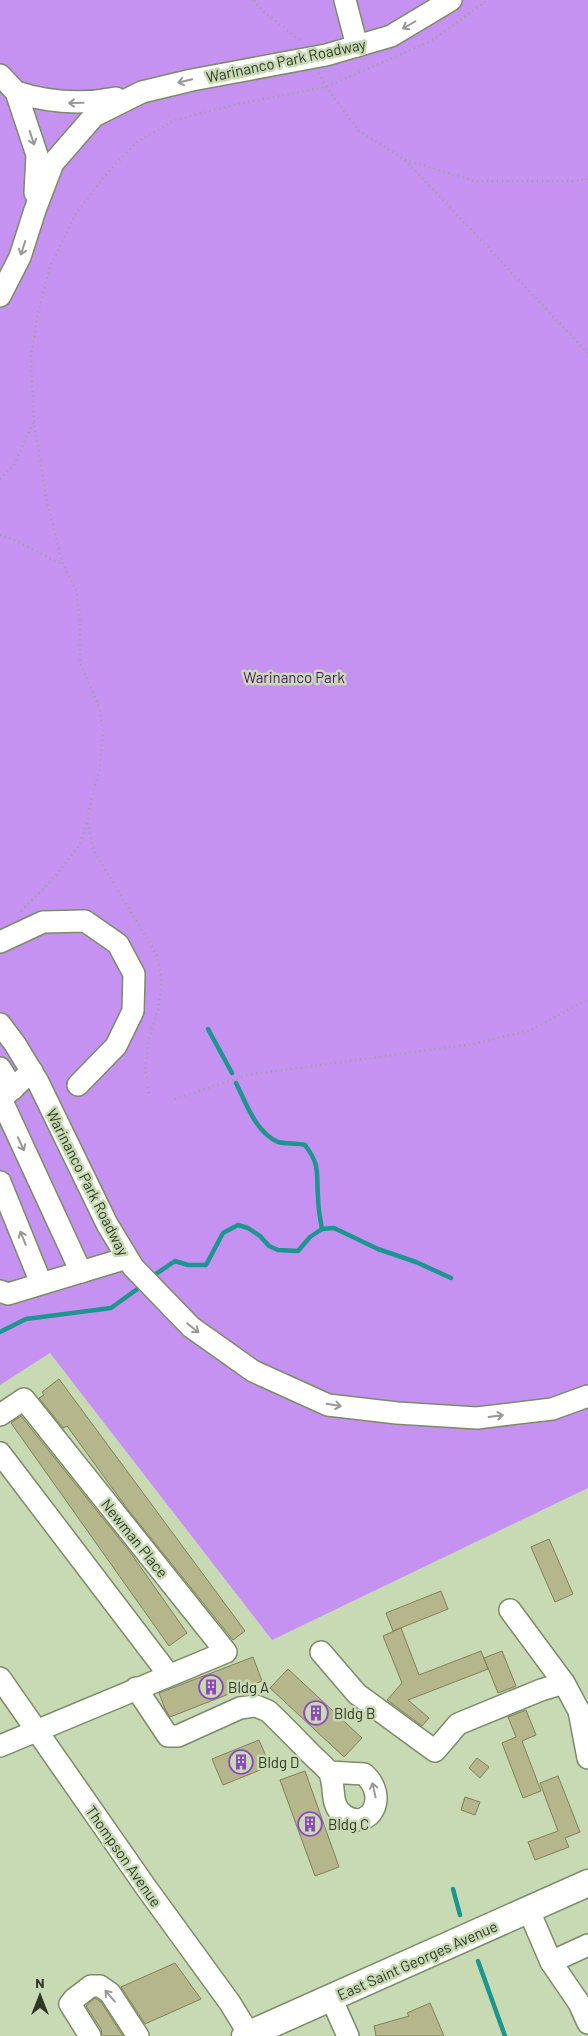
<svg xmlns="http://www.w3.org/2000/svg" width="588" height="2036" font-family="Barlow,sans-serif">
  <rect width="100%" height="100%" fill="#c8dab3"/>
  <polygon fill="#c692f2" points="0,0 588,0 588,1488 272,1640 50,1353 0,1385"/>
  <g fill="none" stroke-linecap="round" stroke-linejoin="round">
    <g stroke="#1c968e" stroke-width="4.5">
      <polyline points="208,1029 232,1073"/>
      <path d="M236 1083C246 1103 256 1133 278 1142 286 1144 297 1143 305 1145 321 1166 316 1173 318 1197 318 1208 320 1218 322 1229"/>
      <polyline points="150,1278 175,1261 188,1265 206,1265 223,1233 238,1225 248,1228 260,1236 269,1246 278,1250 298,1251 310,1237 322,1229 334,1228 378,1249 416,1262 451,1278"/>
      <polyline points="0,1332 26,1319 111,1308 143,1285"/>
      <polyline points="453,1889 460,1915"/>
      <polyline points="478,1961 505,2036"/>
    </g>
  </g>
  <g fill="#b6b68c" stroke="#808058">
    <polygon points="59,1379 245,1631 233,1640 129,1511 67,1426 63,1428 39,1398 44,1395 42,1392"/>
    <polygon points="21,1416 130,1552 187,1633 169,1646 11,1423"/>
    <polygon points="549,1539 573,1594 555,1602 531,1547"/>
    <polygon points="441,1591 448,1609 393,1631 386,1613"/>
    <polygon points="401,1628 419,1675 481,1651 488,1669 408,1700 429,1718 422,1726 387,1700 402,1683 383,1636"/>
    <polygon points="502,1651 516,1686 498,1693 484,1658"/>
    <polygon points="253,1657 262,1681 170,1717 165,1709 159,1693"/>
    <polygon points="288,1669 362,1738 344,1757 270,1688"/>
    <polygon points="526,1710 536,1735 522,1741 541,1791 523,1798 502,1743 516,1737 508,1717"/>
    <polygon points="259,1740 270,1766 223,1785 212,1759"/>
    <polygon points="477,1758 489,1767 480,1778 469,1768"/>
    <polygon points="305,1771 339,1867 315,1876 280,1780"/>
    <polygon points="558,1776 580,1832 565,1838 569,1847 535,1860 528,1842 558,1831 540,1783"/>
    <polygon points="465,1797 480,1802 475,1815 461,1810"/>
    <polygon points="175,1963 201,1999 145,2024 121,1987"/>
    <polygon points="95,1998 101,2002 123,2036 102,2036 101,2029 86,2006"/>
    <polygon points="430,2003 444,2036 376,2036 374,2026 409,2016 407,2013"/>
  </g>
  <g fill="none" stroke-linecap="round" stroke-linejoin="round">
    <g stroke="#7b8c67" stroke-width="24">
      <g id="minor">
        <polyline points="345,0 357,46"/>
        <polyline points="0,75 16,92 37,155 35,193"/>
        <path d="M16 92C50 103 81 105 116 98"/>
        <polyline points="0,296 20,257 35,210 53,163 94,116 142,92 192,80 326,55 391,36 451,0"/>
        <polyline points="0,942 43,922 85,921 118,944 134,974 133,1011 116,1046 78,1085"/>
        <polyline points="0,1024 15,1044 38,1082 107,1224 133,1267 191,1327 253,1371 328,1405 397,1413 477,1418 552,1409 588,1396"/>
        <polyline points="0,1068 13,1089"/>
        <polyline points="1,1099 81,1272"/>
        <polyline points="0,1100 32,1071"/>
        <polyline points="0,1182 41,1283"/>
        <polyline points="0,1291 8,1294 127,1258"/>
        <polyline points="0,1415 24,1399 226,1652 0,1746"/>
        <polyline points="0,1453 169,1675"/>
        <polyline points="510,1610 564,1683 579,1711 588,1758"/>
        <polyline points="321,1652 357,1694 435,1751 458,1724 541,1690 564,1683"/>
        <polyline points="0,1678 145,1886 230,2003 249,2034"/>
        <path d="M136 1688 168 1736H178L240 1708 256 1706 268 1711C284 1726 299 1742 314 1757 319 1762 327 1768 330 1774 336 1788 329 1806 345 1816 371 1831 389 1796 364 1774L329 1772"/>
        <polyline points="529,1911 551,1962 579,2003 588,2023"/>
        <polyline points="551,1962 588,1945"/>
        <polyline points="331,1998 348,2036"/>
        <polyline points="90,2036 70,2004 74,1999 91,1986 100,1986 110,1993 138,2036"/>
      </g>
    </g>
    <g stroke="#7b8c67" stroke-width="29">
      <polyline id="major" points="245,2036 588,1883"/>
    </g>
    <g stroke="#99a788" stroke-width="2.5" stroke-dasharray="1 4" stroke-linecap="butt">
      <polyline points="254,0 263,11 302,42"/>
      <polyline points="319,73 326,87 359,131 404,159 588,353"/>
      <polyline points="405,160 475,181 575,181 588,179"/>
      <polyline points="0,479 14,465 33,423"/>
      <polyline points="0,535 17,541 63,565"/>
      <polyline points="21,911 52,880 79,846 87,822"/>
      <polyline points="149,1093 145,1070 149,1039 158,1009 162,982 157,955 94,851 87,821 95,784 99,773 103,731 100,709 80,663 80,618 76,590 63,565 46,497 34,422 31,358 38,313 50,267 75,215 107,173 138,141 175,120 233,105 326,87 431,41 488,0"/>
      <polyline points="175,1099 247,1075 473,1044 531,1030 588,999"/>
    </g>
    <use href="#minor" stroke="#fff" stroke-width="21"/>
    <use href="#major" stroke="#fff" stroke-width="26"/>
  </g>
  <defs><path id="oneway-shaft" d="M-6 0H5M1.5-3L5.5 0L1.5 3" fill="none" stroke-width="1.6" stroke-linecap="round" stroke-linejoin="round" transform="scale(1.25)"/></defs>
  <g stroke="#979a93">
    <use href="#oneway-shaft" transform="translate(409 25) rotate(150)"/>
    <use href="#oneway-shaft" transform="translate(185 81) rotate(166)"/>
    <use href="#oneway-shaft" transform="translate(76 103) rotate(179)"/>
    <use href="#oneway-shaft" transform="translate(32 138) rotate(72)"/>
    <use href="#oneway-shaft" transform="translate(23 248) rotate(108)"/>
    <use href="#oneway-shaft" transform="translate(21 1144) rotate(65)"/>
    <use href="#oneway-shaft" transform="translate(23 1238) rotate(-112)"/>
    <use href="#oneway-shaft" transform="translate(193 1328) rotate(39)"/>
    <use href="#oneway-shaft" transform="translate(334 1405) rotate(9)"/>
    <use href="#oneway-shaft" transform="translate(496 1416) rotate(-7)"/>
    <use href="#oneway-shaft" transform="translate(374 1790) rotate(-102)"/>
    <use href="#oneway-shaft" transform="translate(110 1996) rotate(-131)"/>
  </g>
  <defs>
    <g id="building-ring" transform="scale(1.25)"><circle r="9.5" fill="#c8dab3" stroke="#8c49bd" stroke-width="1.5"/><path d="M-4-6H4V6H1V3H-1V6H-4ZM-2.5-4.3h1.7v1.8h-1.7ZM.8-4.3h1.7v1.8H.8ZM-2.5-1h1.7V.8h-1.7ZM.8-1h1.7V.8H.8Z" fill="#8c49bd"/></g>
  </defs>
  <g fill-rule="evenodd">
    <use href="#building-ring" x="211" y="1687"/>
    <use href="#building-ring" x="316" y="1713"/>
    <use href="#building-ring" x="241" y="1762"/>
    <use href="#building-ring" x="310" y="1824"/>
  </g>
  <g text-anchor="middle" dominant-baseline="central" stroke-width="5" stroke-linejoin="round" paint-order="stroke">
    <g font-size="15" fill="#2f3627" stroke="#c8dab3">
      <text transform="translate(286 60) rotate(-12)">Warinanco Park Roadway</text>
      <text transform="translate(88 1182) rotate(63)">Warinanco Park Roadway</text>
      <text transform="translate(135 1538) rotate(51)">Newman Place</text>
      <text transform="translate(124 1856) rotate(55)">Thompson Avenue</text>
      <text transform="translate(417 1960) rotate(-24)">East Saint Georges Avenue</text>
    </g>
    <g font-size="15" fill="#521478" stroke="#c8dab3">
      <text x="294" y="677">Warinanco Park</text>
    </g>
    <g font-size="15" fill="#2f3627" stroke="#c8dab3" text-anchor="start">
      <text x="228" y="1687">Bldg A</text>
      <text x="334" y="1713">Bldg B</text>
      <text x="258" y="1762">Bldg D</text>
      <text x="328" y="1824">Bldg C</text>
    </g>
  </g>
  <g transform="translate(40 1996)" stroke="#c8dab3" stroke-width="4" paint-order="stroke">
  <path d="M0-4L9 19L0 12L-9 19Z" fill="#2f3627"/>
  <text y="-8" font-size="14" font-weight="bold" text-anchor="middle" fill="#2f3627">N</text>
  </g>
</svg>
